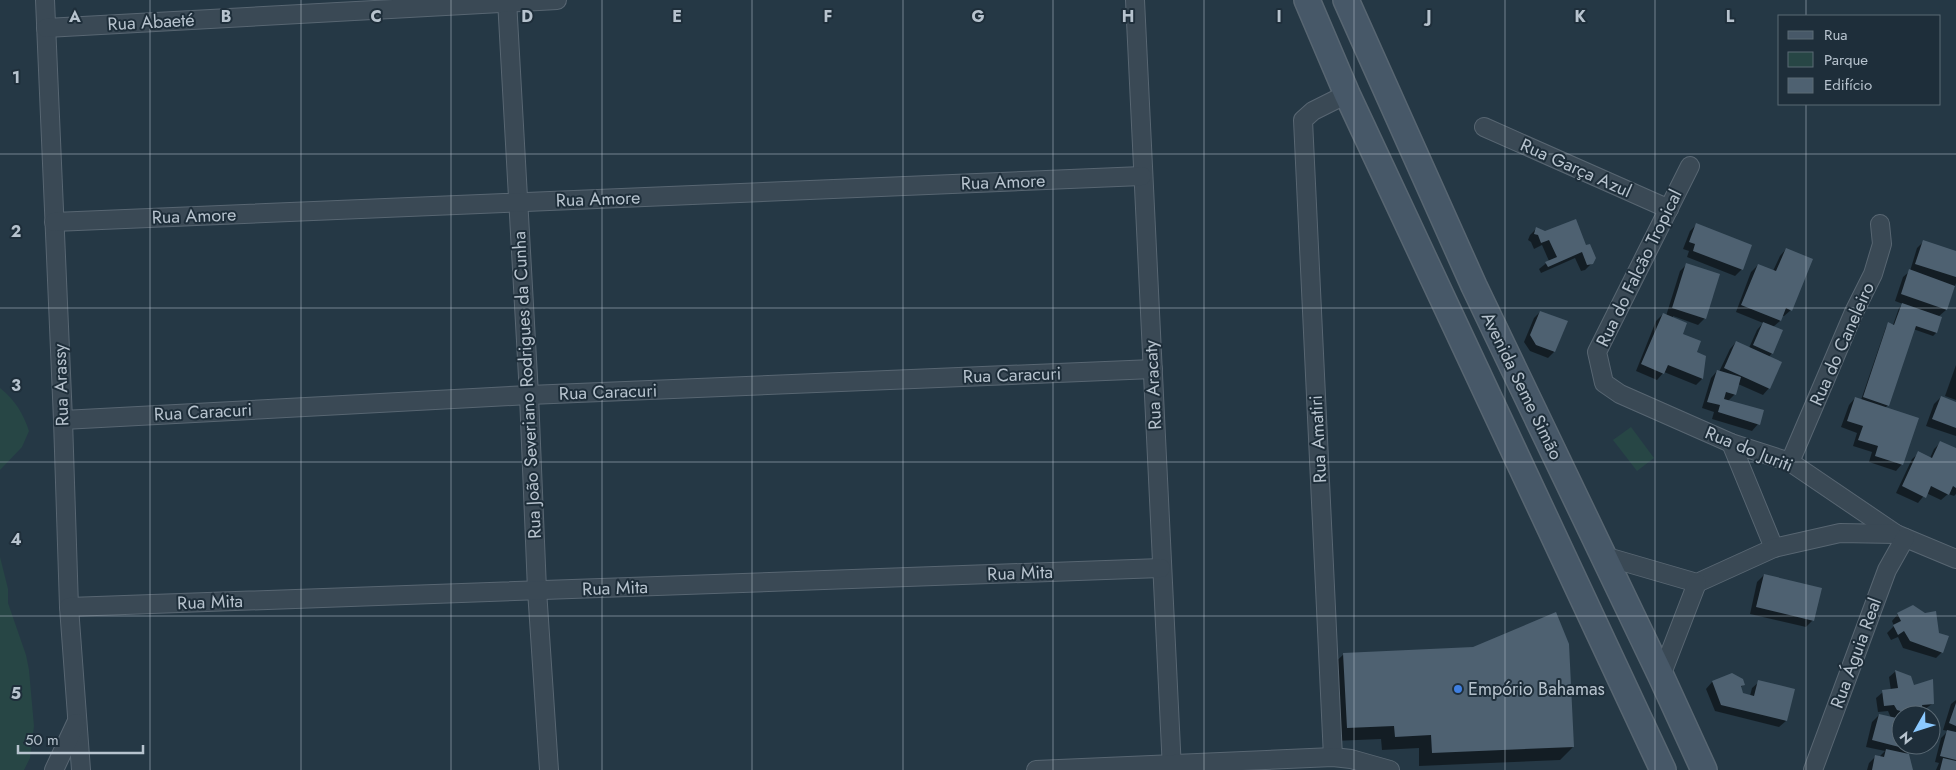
<svg xmlns="http://www.w3.org/2000/svg" width="1956" height="770" font-family="Jost,sans-serif">
  <rect width="100%" height="100%" fill="#253845"/>
  <g fill="#274645">
    <path d="M0 388C15 400 23 413 29 431L22 447 0 470Z"/>
    <polygon points="1631,427 1654,458 1637,471 1613,440"/>
    <polygon points="0,557 8,589 8,603 26,655 29,670 34,726 30,758 24,770 0,770"/>
  </g>
  <g fill="#0007">
    <polygon points="1575,221 1592,263 1585,270 1581,271 1575,258 1541,273 1539,269 1549,261 1542,245 1534,249 1531,242 1528,240 1530,235 1537,228 1545,232"/>
    <polygon points="1697,224 1742,269 1735,276 1687,257 1689,251 1683,249 1690,231"/>
    <polygon points="1923,242 1956,252 1956,283 1946,310 1938,317 1940,318 1936,333 1933,336 1913,329 1888,405 1885,408 1902,464 1896,471 1869,462 1872,452 1853,446 1857,433 1841,427 1849,405 1855,398 1861,400 1886,327 1889,324 1893,325 1899,308 1903,304 1895,301 1903,277 1910,271 1917,248"/>
    <polygon points="1786,249 1791,310 1784,316 1782,316 1780,321 1773,327 1772,353 1769,357 1769,388 1763,395 1738,384 1735,394 1728,401 1758,424 1752,431 1712,419 1714,412 1702,408 1711,378 1717,371 1719,372 1730,349 1736,342 1749,348 1757,330 1763,323 1736,312 1751,272 1758,265 1773,271 1780,256"/>
    <polygon points="1686,265 1705,318 1698,325 1673,316 1673,318 1681,334 1695,353 1704,357 1702,379 1696,385 1664,372 1657,380 1636,371 1656,321 1663,314 1666,316 1680,271"/>
    <polygon points="1540,312 1554,352 1548,358 1530,351 1524,342 1534,318"/>
    <polygon points="1956,365 1956,400 1945,396"/>
    <polygon points="1941,397 1956,403 1956,436 1926,426 1934,404"/>
    <polygon points="1941,442 1956,450 1956,494 1954,496 1948,494 1941,500 1926,493 1918,503 1896,493 1912,459 1919,453 1930,458 1934,449"/>
    <polygon points="1764,575 1813,620 1806,627 1750,614 1757,582"/>
    <polygon points="1898,614 1925,614 1942,652 1936,658 1903,648 1898,637 1891,640 1887,633 1894,626 1892,621"/>
    <polygon points="1344,654 1573,747 1560,760 1419,766 1419,748 1382,750 1381,739 1334,741 1330,667"/>
    <polygon points="1896,671 1932,704 1917,715 1901,715 1901,745 1911,745 1910,750 1905,755 1912,770 1867,770 1869,763 1876,756 1879,757 1885,751 1866,747 1872,722 1879,715 1891,718 1888,711 1878,712 1876,698 1883,692 1891,691 1889,677"/>
    <polygon points="1732,674 1744,684 1740,688 1742,694 1750,696 1752,688 1759,682 1786,721 1779,727 1715,711 1706,689 1712,682"/>
    <polygon points="1956,700 1956,770 1936,770 1939,763 1935,762 1941,738 1948,731 1943,730 1951,704"/>
  </g>
  <g fill="#4e6171">
    <polygon points="1576,219 1586,245 1590,244 1596,258 1593,264 1587,265 1582,252 1548,267 1545,262 1557,257 1549,240 1541,243 1538,235 1534,234 1536,227 1545,231"/>
    <polygon points="1696,223 1752,245 1743,270 1693,251 1695,244 1689,242"/>
    <polygon points="1923,240 1956,251 1956,277 1915,264"/>
    <polygon points="1786,248 1813,259 1792,311 1786,308 1781,321 1741,305 1758,264 1776,271"/>
    <polygon points="1686,263 1720,274 1706,319 1672,308"/>
    <polygon points="1909,269 1955,286 1947,310 1901,294"/>
    <polygon points="1902,303 1942,317 1937,333 1916,326 1889,406 1863,397 1888,322 1894,325"/>
    <polygon points="1540,311 1568,321 1555,352 1536,345 1530,335"/>
    <polygon points="1663,313 1687,323 1683,334 1701,341 1697,352 1706,356 1703,379 1668,365 1664,374 1641,364"/>
    <polygon points="1763,322 1783,330 1773,354 1753,345"/>
    <polygon points="1736,341 1782,362 1770,389 1724,368"/>
    <polygon points="1717,370 1741,377 1736,395 1726,392 1724,399 1764,410 1760,425 1718,412 1720,405 1707,402"/>
    <polygon points="1941,396 1956,402 1956,428 1932,419"/>
    <polygon points="1855,397 1919,418 1903,465 1875,456 1878,446 1858,440 1863,426 1847,421"/>
    <polygon points="1940,441 1956,448 1956,488 1953,486 1949,495 1931,486 1926,498 1902,486 1918,451 1932,458"/>
    <polygon points="1764,574 1822,588 1814,621 1756,607"/>
    <polygon points="1913,605 1925,613 1936,611 1939,633 1949,636 1943,653 1910,641 1904,631 1898,635 1893,625 1901,621 1897,613"/>
    <polygon points="1556,612 1569,644 1574,747 1432,753 1431,735 1395,737 1394,726 1347,728 1343,653 1473,647"/>
    <polygon points="1895,670 1911,676 1914,685 1933,679 1934,704 1922,705 1923,711 1916,711 1914,715 1897,710 1894,705 1884,706 1882,690 1898,688"/>
    <polygon points="1732,673 1743,679 1745,685 1741,686 1743,693 1754,696 1758,680 1795,689 1787,721 1721,705 1712,681"/>
    <polygon points="1956,703 1956,726 1949,723"/>
    <polygon points="1879,714 1901,719 1901,745 1912,745 1911,750 1872,740"/>
    <polygon points="1947,730 1956,732 1956,760 1940,756"/>
    <polygon points="1886,749 1909,754 1913,770 1872,770 1875,755 1884,757"/>
    <polygon points="1943,758 1956,761 1956,770 1940,770"/>
  </g>
  <g fill="none" stroke-linecap="round" stroke-linejoin="round">
    <g stroke="#586672" stroke-width="20">
      <g id="street">
        <polyline points="45,0 63,420 69,607 81,770"/>
        <polyline points="507,0 529,395 537,590 549,770"/>
        <polyline points="1135,0 1172,770"/>
        <polyline points="46,28 557,0"/>
        <polyline points="1484,127 1669,209"/>
        <polyline points="1690,166 1597,352 1604,383 1620,394 1731,443 1790,462 1896,534"/>
        <polyline points="54,222 1142,176"/>
        <polyline points="63,420 529,395 1153,369"/>
        <polyline points="1731,443 1774,548"/>
        <polyline points="1790,462 1854,312 1873,274 1882,244 1880,224"/>
        <polyline points="1604,556 1697,583 1774,548 1840,533 1896,534 1956,559"/>
        <polyline points="69,607 1161,568"/>
        <polyline points="1661,676 1697,583"/>
        <polyline points="1333,757 1303,120 1313,111 1347,94"/>
        <polyline points="54,770 76,723"/>
        <polyline points="1036,770 1333,757 1351,759 1390,770"/>
        <polyline points="1813,770 1887,570 1905,538"/>
      </g>
    </g>
    <g stroke="#586672" stroke-width="28">
      <g id="secondary">
        <polyline points="1307,0 1347,94 1663,770"/>
        <polyline points="1346,0 1474,286 1661,676 1704,770"/>
      </g>
    </g>
    <use href="#street" stroke="#3a4955" stroke-width="18"/>
    <use href="#secondary" stroke="#475868" stroke-width="25"/>
  </g>
  <path fill="none" stroke="#b7c3ce" stroke-width="1" stroke-opacity="0.55" d="M150 0V770M301 0V770M451 0V770M602 0V770M752 0V770M903 0V770M1053 0V770M1204 0V770M1354 0V770M1505 0V770M1655 0V770M1806 0V16M1806 104V770M0 154H1956M0 308H1956M0 462H1956M0 616H1956"/>
  <circle fill="#3f7fe0" stroke="#1e2e3a" stroke-width="2" cx="1458" cy="689" r="5"/>
  <g text-anchor="middle" dominant-baseline="central" stroke-width="4" stroke-linejoin="round" paint-order="stroke">
    <g font-size="18" fill="#b7c3ce" stroke="#1e2e3a">
      <text transform="translate(151 22) rotate(-3)">Rua Abaeté</text>
      <text transform="translate(1576 168) rotate(24)">Rua Garça Azul</text>
      <text transform="translate(1003 182) rotate(-2)">Rua Amore</text>
      <text transform="translate(598 199) rotate(-2)">Rua Amore</text>
      <text transform="translate(194 216) rotate(-2)">Rua Amore</text>
      <text transform="translate(1639 268) rotate(-64)">Rua do Falcão Tropical</text>
      <text transform="translate(1842 344) rotate(-66)">Rua do Caneleiro</text>
      <text transform="translate(1012 375) rotate(-2)">Rua Caracuri</text>
      <text transform="translate(61 385) rotate(-92)">Rua Arassy</text>
      <text transform="translate(527 385) rotate(-93)">Rua João Severiano Rodrigues da Cunha</text>
      <text transform="translate(1153 385) rotate(-93)">Rua Aracaty</text>
      <text transform="translate(1522 386) rotate(64)">Avenida Seme Simão</text>
      <text transform="translate(608 392) rotate(-2)">Rua Caracuri</text>
      <text transform="translate(203 412) rotate(-3)">Rua Caracuri</text>
      <text transform="translate(1318 439) rotate(-93)">Rua Amatiri</text>
      <text transform="translate(1749 449) rotate(22)">Rua do Juriti</text>
      <text transform="translate(1020 573) rotate(-2)">Rua Mita</text>
      <text transform="translate(615 588) rotate(-2)">Rua Mita</text>
      <text transform="translate(210 602) rotate(-2)">Rua Mita</text>
      <text transform="translate(1856 653) rotate(-70)">Rua Águia Real</text>
    </g>
    <g font-size="18" fill="#b7c3ce" stroke="#1e2e3a" text-anchor="start">
      <text x="1468" y="689">Empório Bahamas</text>
    </g>
  </g>
  <g font-size="16" text-anchor="middle" font-weight="bold" fill="#b7c3ce" stroke="#1e2e3a" stroke-width="4" stroke-linejoin="round" paint-order="stroke">
    <text x="75" y="22">A</text>
    <text x="226" y="22">B</text>
    <text x="376" y="22">C</text>
    <text x="527" y="22">D</text>
    <text x="677" y="22">E</text>
    <text x="828" y="22">F</text>
    <text x="978" y="22">G</text>
    <text x="1128" y="22">H</text>
    <text x="1279" y="22">I</text>
    <text x="1429" y="22">J</text>
    <text x="1580" y="22">K</text>
    <text x="1730" y="22">L</text>
    <text x="16" y="83">1</text>
    <text x="16" y="237">2</text>
    <text x="16" y="391">3</text>
    <text x="16" y="545">4</text>
    <text x="16" y="699">5</text>
  </g>
  <rect x="1778" y="15" width="162" height="90" fill="#1e2e3a" stroke="#5b6a75"/>
  <rect x="1788" y="31" width="25" height="8" fill="#475868" stroke="#5b6a75"/>
  <text x="1824" y="40" font-size="15" fill="#b7c3ce">Rua</text>
  <rect x="1788" y="52" width="25" height="15" fill="#274645" stroke="#5b6a75"/>
  <text x="1824" y="65" font-size="15" fill="#b7c3ce">Parque</text>
  <rect x="1788" y="78" width="25" height="15" fill="#4e6171" stroke="#5b6a75"/>
  <text x="1824" y="90" font-size="15" fill="#b7c3ce">Edifício</text>
  <g transform="translate(1916 730) rotate(231)"><circle r="24" fill="#1e2e3a" stroke="#5b6a75"/>
  <path d="M0-4L9 19L0 12L-9 19Z" fill="#8bc9ff"/>
  <text y="-8" font-size="14" font-weight="bold" text-anchor="middle" fill="#b7c3ce">N</text>
  </g>
  <path d="M18 745v8h125v-8" fill="none" stroke="#b7c3ce" stroke-width="2.5"/>
  <text x="25" y="745" font-size="15" fill="#b7c3ce" stroke="#1e2e3a" stroke-width="4" paint-order="stroke">50 m</text>
</svg>
